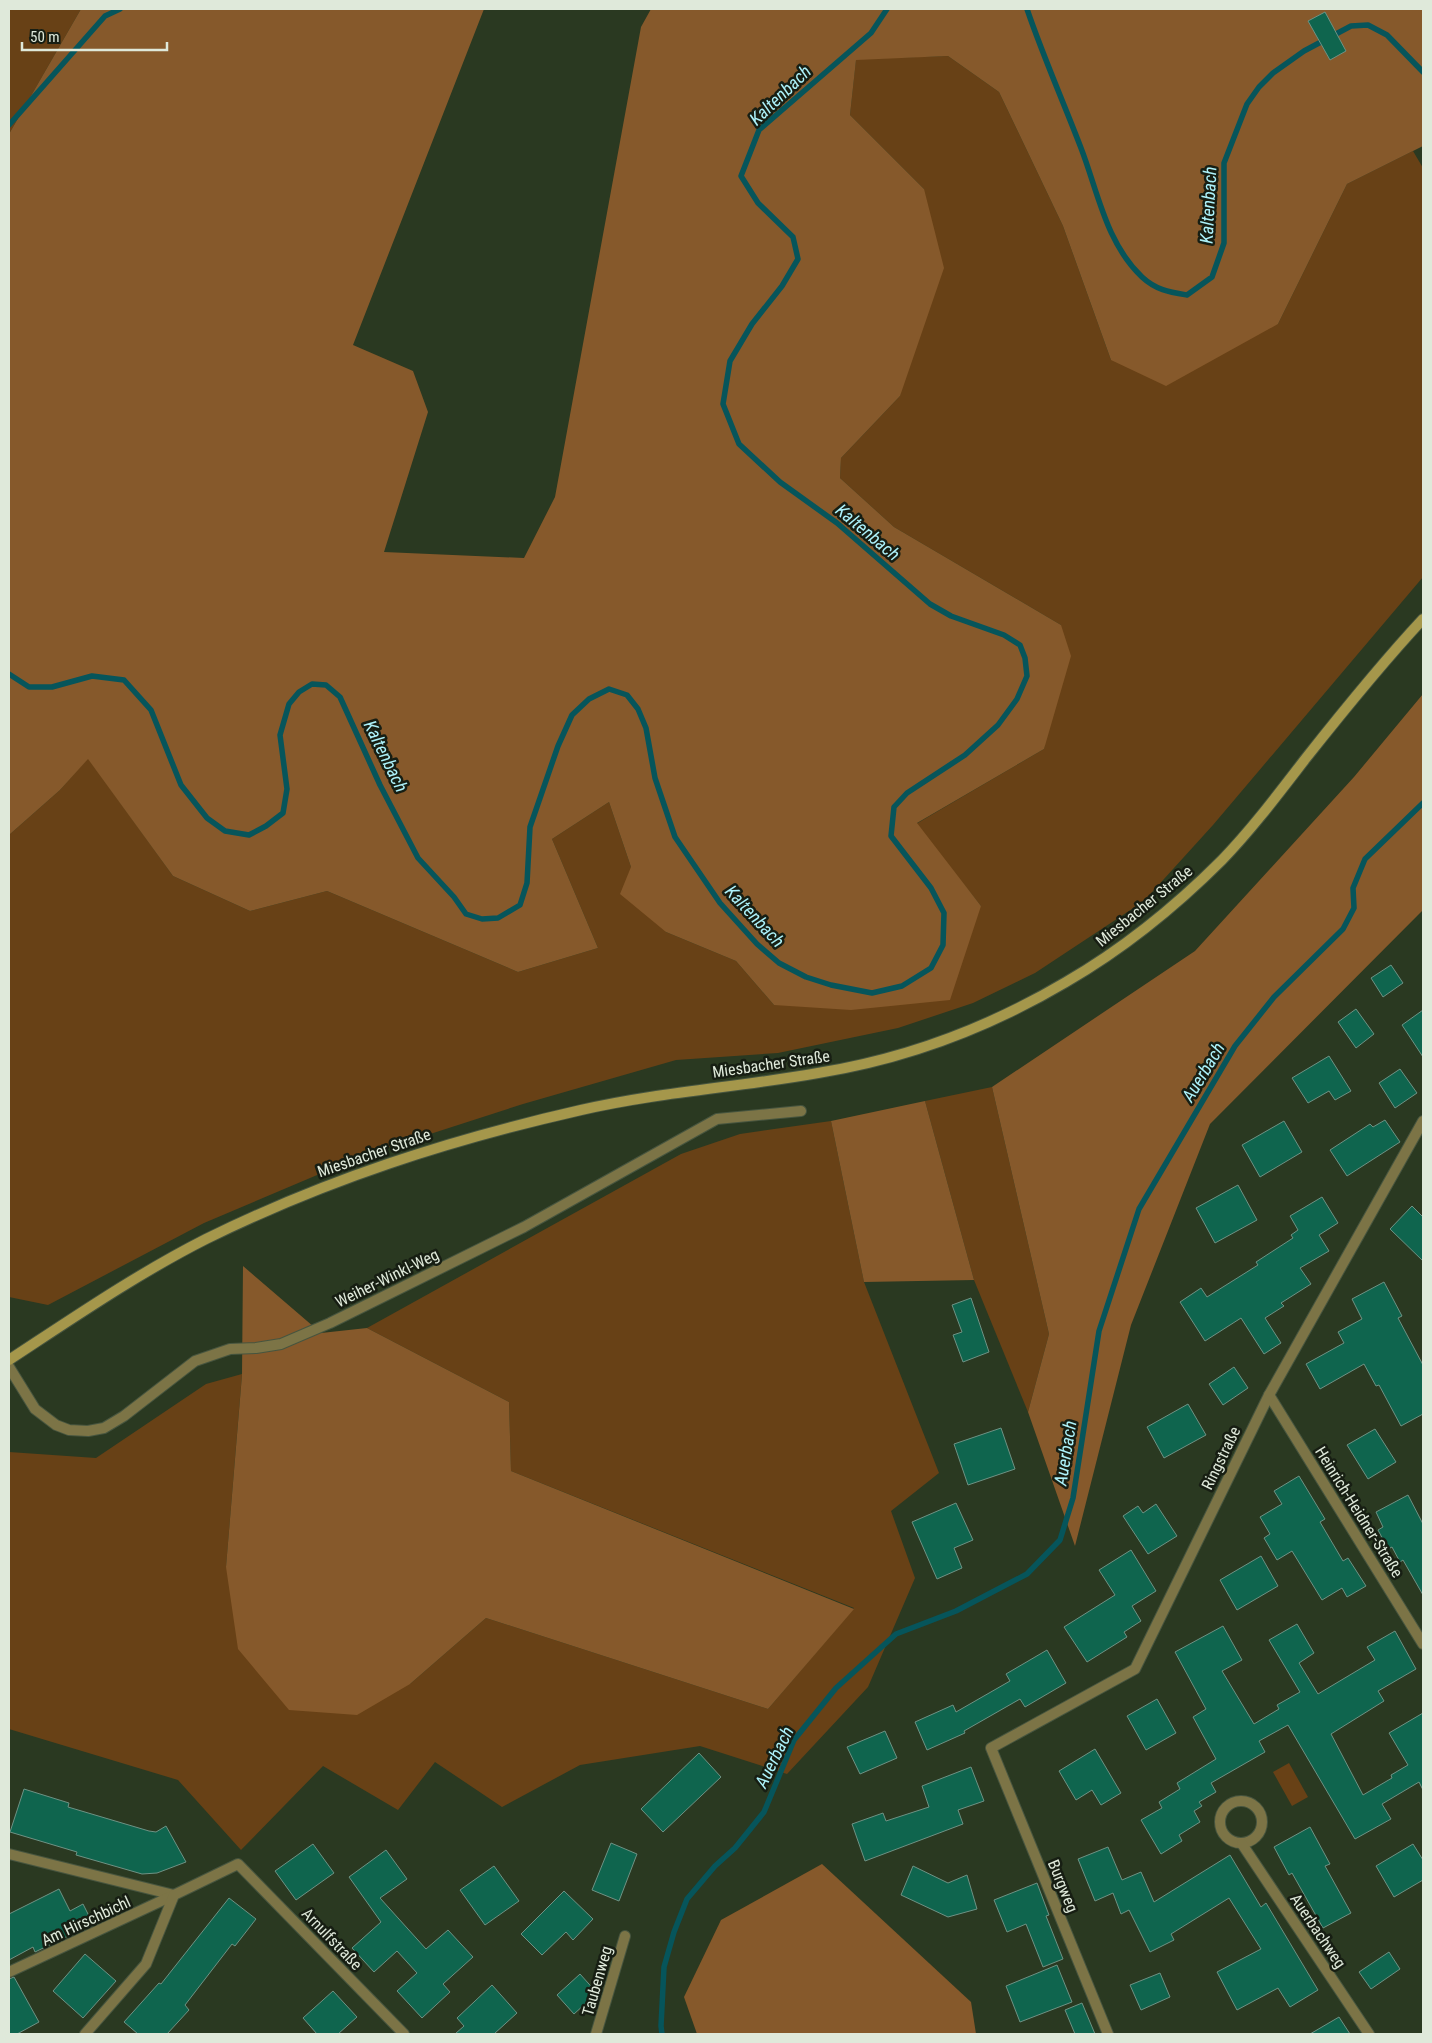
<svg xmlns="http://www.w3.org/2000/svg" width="1432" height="2043" font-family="'Roboto Condensed',sans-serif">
  <rect width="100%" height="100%" fill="#2a3921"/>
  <g fill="#684116">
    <polygon points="9,9 81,9 9,134"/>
    <polygon points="948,56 999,92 1063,226 1111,360 1278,324 1347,184 1413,151 1423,168 1423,577 1213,825 1144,901 1035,973 973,1003 898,1028 778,1053 676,1060 523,1104 362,1156 204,1223 48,1305 9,1297 9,835 60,790 88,758 173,876 250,911 327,891 518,972 598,948 552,839 609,802 631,867 666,932 736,961 774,1005 981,906 916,824 1044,749 1061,625 894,527 840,478 841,458 900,396 924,189 850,115 856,59"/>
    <polygon points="992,1087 1049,1334 1028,1412 974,1280 925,1101"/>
    <polygon points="831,1121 864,1282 939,1473 891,1511 915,1578 868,1687 787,1774 700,1746 580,1765 502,1807 435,1762 398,1810 323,1766 241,1850 178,1780 9,1729 9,1452 96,1458 206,1384 242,1374 226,1567 410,1684 486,1618 768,1709 854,1608 511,1471 509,1402 367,1328 681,1154 740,1134"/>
    <polygon points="1289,1763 1308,1797 1292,1806 1273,1772"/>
  </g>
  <g fill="#86592b">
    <polygon points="81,9 484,9 353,345 413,371 428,412 384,552 524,558 555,497 641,27 651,9 1423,9 1423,146 1347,184 1278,324 1166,386 1111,360 1063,226 999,92 948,56 856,60 850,115 924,189 944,268 900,396 841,458 840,478 894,527 1061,625 1071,656 1044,749 917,823 981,906 950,1000 851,1010 774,1005 736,961 666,932 620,894 631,867 609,802 552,839 598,948 518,972 327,891 250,911 173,876 88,759 60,790 9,835 9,134"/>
    <polygon points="1423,694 1423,910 1210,1124 1131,1325 1075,1546 1028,1412 1049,1334 992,1087 1195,951 1354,777"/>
    <polygon points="925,1101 974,1280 864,1282 831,1121"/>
    <polygon points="243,1266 321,1333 367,1328 509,1402 511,1471 854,1609 768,1709 486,1618 410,1684 357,1715 289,1710 238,1649 226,1567 242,1375"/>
    <polygon points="822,1864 971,2002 976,2034 697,2034 684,1997 721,1920"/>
  </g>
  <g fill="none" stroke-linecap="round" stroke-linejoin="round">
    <g stroke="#06555b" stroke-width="5.5">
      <path d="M1027 9C1043 56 1063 101 1081 148 1098 192 1106 243 1142 277 1156 290 1169 292 1187 295L1212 277 1224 243V163L1247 104 1259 87 1273 73 1304 51 1351 26 1368 25 1387 35 1423 72"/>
      <polyline points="9,125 105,16 120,9"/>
      <polyline points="9,674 29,687 52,687 92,676 124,680 151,710 181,785 207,818 225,831 249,835 266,826 283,813 287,789 280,735 289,704 299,692 312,684 326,685 340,697 380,785 418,858 454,897 466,914 482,919 498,918 520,905 527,883 530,827 558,746 572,715 589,699 609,689 627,695 638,709 646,728 655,778 675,837 720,903 757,944 779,963 806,977 831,985 872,993 902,986 931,968 943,945 944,913 931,888 891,836 894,807 907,793 965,755 998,725 1017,699 1027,676 1025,658 1020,645 1004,635 951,616 930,604 837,523 780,482 739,444 723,404 730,361 752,324 782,286 798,259 793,237 758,203 741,176 759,130 871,33 887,9"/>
      <polyline points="662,2034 661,2026 664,1967 674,1932 687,1899 715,1866 735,1848 764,1812 794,1740 836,1688 896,1634 956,1611 1027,1574 1060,1540 1073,1498 1099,1331 1139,1209 1235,1046 1274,997 1343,929 1354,908 1353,888 1365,859 1423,803"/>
    </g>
  </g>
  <g fill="#0f654e" stroke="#6e9284">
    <polygon points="1325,12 1346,51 1330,60 1308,21"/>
    <polygon points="1391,965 1403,983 1383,997 1371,978"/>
    <polygon points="1356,1009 1374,1034 1356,1048 1338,1022"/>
    <polygon points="1423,1010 1423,1057 1402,1025"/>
    <polygon points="1329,1056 1351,1091 1335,1100 1329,1091 1308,1103 1292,1078"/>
    <polygon points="1400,1069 1417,1093 1395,1108 1379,1083"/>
    <polygon points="1385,1120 1400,1142 1347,1176 1330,1150 1370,1124 1373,1127"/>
    <polygon points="1284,1121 1302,1152 1260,1177 1242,1145"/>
    <polygon points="1238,1185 1257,1220 1215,1243 1196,1208"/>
    <polygon points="1322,1197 1338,1223 1319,1235 1329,1251 1300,1268 1311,1284 1281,1303 1284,1306 1265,1318 1281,1343 1264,1354 1241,1318 1205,1341 1180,1302 1201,1288 1207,1297 1258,1265 1256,1262 1293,1238 1291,1235 1298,1230 1290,1216"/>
    <polygon points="1412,1206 1423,1217 1423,1261 1390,1229"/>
    <polygon points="1384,1282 1402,1316 1398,1318 1423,1365 1423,1414 1401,1426 1379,1385 1376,1386 1364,1364 1320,1389 1306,1364 1344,1343 1338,1332 1362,1319 1352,1299"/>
    <polygon points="971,1298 989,1352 963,1362 953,1335 962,1332 952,1305"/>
    <polygon points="1234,1367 1248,1388 1223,1405 1209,1384"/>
    <polygon points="1188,1404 1206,1435 1164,1458 1147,1427"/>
    <polygon points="1001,1428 1015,1469 968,1485 954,1444"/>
    <polygon points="1375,1429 1396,1462 1368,1479 1347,1445"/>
    <polygon points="1299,1476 1325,1519 1320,1522 1343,1561 1348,1558 1366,1586 1347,1597 1342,1588 1322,1600 1292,1551 1277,1560 1264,1538 1270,1534 1260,1517 1282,1504 1274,1491"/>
    <polygon points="1408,1495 1423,1524 1423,1595 1403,1560 1400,1562 1392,1547 1388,1549 1378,1530 1383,1527 1376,1512"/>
    <polygon points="956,1503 973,1540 954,1548 962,1568 937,1579 912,1522"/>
    <polygon points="1156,1504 1177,1536 1148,1554 1123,1516 1138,1506 1143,1513"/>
    <polygon points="1131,1550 1156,1591 1132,1606 1141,1621 1124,1632 1127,1637 1087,1662 1064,1627 1115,1595 1099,1570"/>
    <polygon points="1261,1556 1278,1586 1237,1610 1220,1580"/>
    <polygon points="1297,1624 1314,1653 1299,1663 1318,1694 1375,1660 1367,1647 1395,1631 1416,1669 1378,1691 1384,1701 1331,1734 1363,1795 1392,1778 1391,1775 1408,1765 1389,1733 1423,1713 1423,1790 1419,1782 1382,1804 1391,1819 1355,1839 1288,1725 1259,1741 1265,1752 1211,1783 1216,1792 1199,1802 1202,1806 1194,1811 1200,1822 1179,1835 1182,1841 1161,1854 1141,1820 1162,1808 1159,1802 1180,1789 1177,1783 1216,1759 1193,1717 1206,1709 1175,1652 1223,1626 1242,1660 1222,1671 1254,1724 1279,1709 1277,1705 1300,1692 1269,1640"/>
    <polygon points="1047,1650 1066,1683 1025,1707 1020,1699 964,1731 965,1733 927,1750 915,1722 953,1705 956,1712 1010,1681 1006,1674"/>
    <polygon points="1157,1699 1176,1733 1146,1750 1127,1716"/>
    <polygon points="885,1731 897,1758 860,1774 847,1747"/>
    <polygon points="1095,1749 1121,1793 1101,1805 1092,1790 1076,1800 1059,1771"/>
    <polygon points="699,1753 721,1777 663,1832 641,1809"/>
    <polygon points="971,1767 984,1801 958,1810 963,1824 865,1861 852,1824 883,1813 886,1821 929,1807 922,1786"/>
    <polygon points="24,1789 69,1803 68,1807 149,1831 156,1832 166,1826 186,1862 157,1873 142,1874 76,1855 77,1852 10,1832"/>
    <polygon points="1310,1827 1330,1864 1325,1866 1351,1913 1323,1928 1292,1873 1289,1875 1274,1847"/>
    <polygon points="611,1843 637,1854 619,1901 592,1890"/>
    <polygon points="313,1844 334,1873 296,1900 275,1871"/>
    <polygon points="1413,1844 1423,1860 1423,1880 1394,1897 1376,1866"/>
    <polygon points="1108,1847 1122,1880 1141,1872 1154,1902 1230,1855 1261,1907 1266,1903 1318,1990 1290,2007 1278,1988 1237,2010 1217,1972 1261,1949 1229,1898 1171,1934 1174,1940 1150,1952 1129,1910 1121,1914 1113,1893 1095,1901 1078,1859"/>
    <polygon points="386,1850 407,1879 380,1898 426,1949 448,1930 473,1957 443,1984 450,1992 422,2018 397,1991 417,1973 397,1951 374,1972 352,1948 381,1922 349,1877"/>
    <polygon points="494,1866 519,1901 485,1925 460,1890"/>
    <polygon points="913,1866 948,1883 967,1875 977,1909 948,1917 901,1895"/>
    <polygon points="1037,1883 1049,1915 1046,1916 1063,1959 1043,1967 1026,1924 1007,1932 994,1900"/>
    <polygon points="59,1889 70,1911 83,1904 93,1924 35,1952 33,1947 9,1960 9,1914"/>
    <polygon points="564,1891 593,1919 573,1940 566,1932 542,1955 521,1934"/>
    <polygon points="229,1898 256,1919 235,1946 232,1944 185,2005 189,2010 167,2034 138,2034 124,2022 159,1983 161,1984"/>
    <polygon points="1389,1952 1400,1969 1371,1989 1359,1972"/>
    <polygon points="85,1954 116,1981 83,2018 53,1991"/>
    <polygon points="1057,1965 1072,2002 1020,2022 1006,1986"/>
    <polygon points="1160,1973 1170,1997 1141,2010 1130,1985"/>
    <polygon points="580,1974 597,1993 574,2014 557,1995"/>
    <polygon points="14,1977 39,2022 17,2034 9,2034 9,1979"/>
    <polygon points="492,1985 517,2013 494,2034 455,2034 464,2026 457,2018"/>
    <polygon points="333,1991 357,2017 338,2034 317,2034 303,2018"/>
    <polygon points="1082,2003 1095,2034 1075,2034 1065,2010"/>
    <polygon points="1339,2017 1350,2034 1310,2034"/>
  </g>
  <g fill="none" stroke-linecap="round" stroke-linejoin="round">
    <g stroke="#47553f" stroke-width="12">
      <g id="minor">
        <polyline points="9,1367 35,1409 56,1425 69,1430 88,1431 104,1428 124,1416 195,1361 230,1349 256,1348 281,1344 330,1323 524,1227 717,1119 801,1111"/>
        <polyline points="1269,1395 1423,1644"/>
        <circle cx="1241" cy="1822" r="21"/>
        <polyline points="1242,1844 1369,2034"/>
        <polyline points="9,1854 174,1895"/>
        <polyline points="9,1972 174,1895"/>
        <polyline points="85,2034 146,1964 174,1895 238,1864 404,2034"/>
        <polyline points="596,2034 625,1936"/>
        <polyline points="1108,2034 991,1748 1135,1669 1269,1395 1423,1121"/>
      </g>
    </g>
    <g stroke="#47553f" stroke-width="12">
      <path id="secondary" d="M9 1360C73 1318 137 1274 206 1239 328 1179 449 1140 581 1110 659 1092 740 1087 818 1073 905 1059 990 1027 1066 982 1123 949 1175 907 1222 860 1252 829 1279 793 1306 758 1344 710 1382 663 1423 619"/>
    </g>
    <use href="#minor" stroke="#7c7446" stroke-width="10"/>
    <use href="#secondary" stroke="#a5974b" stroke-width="10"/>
  </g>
  <g text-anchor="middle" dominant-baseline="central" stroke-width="5" stroke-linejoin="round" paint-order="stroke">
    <g font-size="16" fill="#dfe9da" stroke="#171e13">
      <text transform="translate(1144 906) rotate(-39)">Miesbacher Straße</text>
      <text transform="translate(771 1064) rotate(-8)">Miesbacher Straße</text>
      <text transform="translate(374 1153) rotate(-19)">Miesbacher Straße</text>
      <text transform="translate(387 1278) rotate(-26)">Weiher-Winkl-Weg</text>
      <text transform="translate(1221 1458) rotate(-64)">Ringstraße</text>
      <text transform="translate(1359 1512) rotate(58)">Heinrich-Heidner-Straße</text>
      <text transform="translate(1063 1886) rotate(68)">Burgweg</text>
      <text transform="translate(86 1921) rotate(-25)">Am Hirschbichl</text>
      <text transform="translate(1318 1931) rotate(56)">Auerbachweg</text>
      <text transform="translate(332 1939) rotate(46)">Arnulfstraße</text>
      <text transform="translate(597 1981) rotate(-74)">Taubenweg</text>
    </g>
    <g font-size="18" font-style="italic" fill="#adf2fa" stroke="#171e13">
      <text transform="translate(780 95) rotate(-44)">Kaltenbach</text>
      <text transform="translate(1208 205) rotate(-87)">Kaltenbach</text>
      <text transform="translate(868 532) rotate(40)">Kaltenbach</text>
      <text transform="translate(386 756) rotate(64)">Kaltenbach</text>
      <text transform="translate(755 916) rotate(47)">Kaltenbach</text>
      <text transform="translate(1203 1072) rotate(-59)">Auerbach</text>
      <text transform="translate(1065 1453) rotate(-81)">Auerbach</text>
      <text transform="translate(774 1757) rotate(-64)">Auerbach</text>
    </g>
  </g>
  <rect width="1432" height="2043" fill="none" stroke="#dfe9da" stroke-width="20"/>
  <path d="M22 42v8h145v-8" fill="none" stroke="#dfe9da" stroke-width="2.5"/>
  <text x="30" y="42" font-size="15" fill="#dfe9da" stroke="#171e13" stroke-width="4" paint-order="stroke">50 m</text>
</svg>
